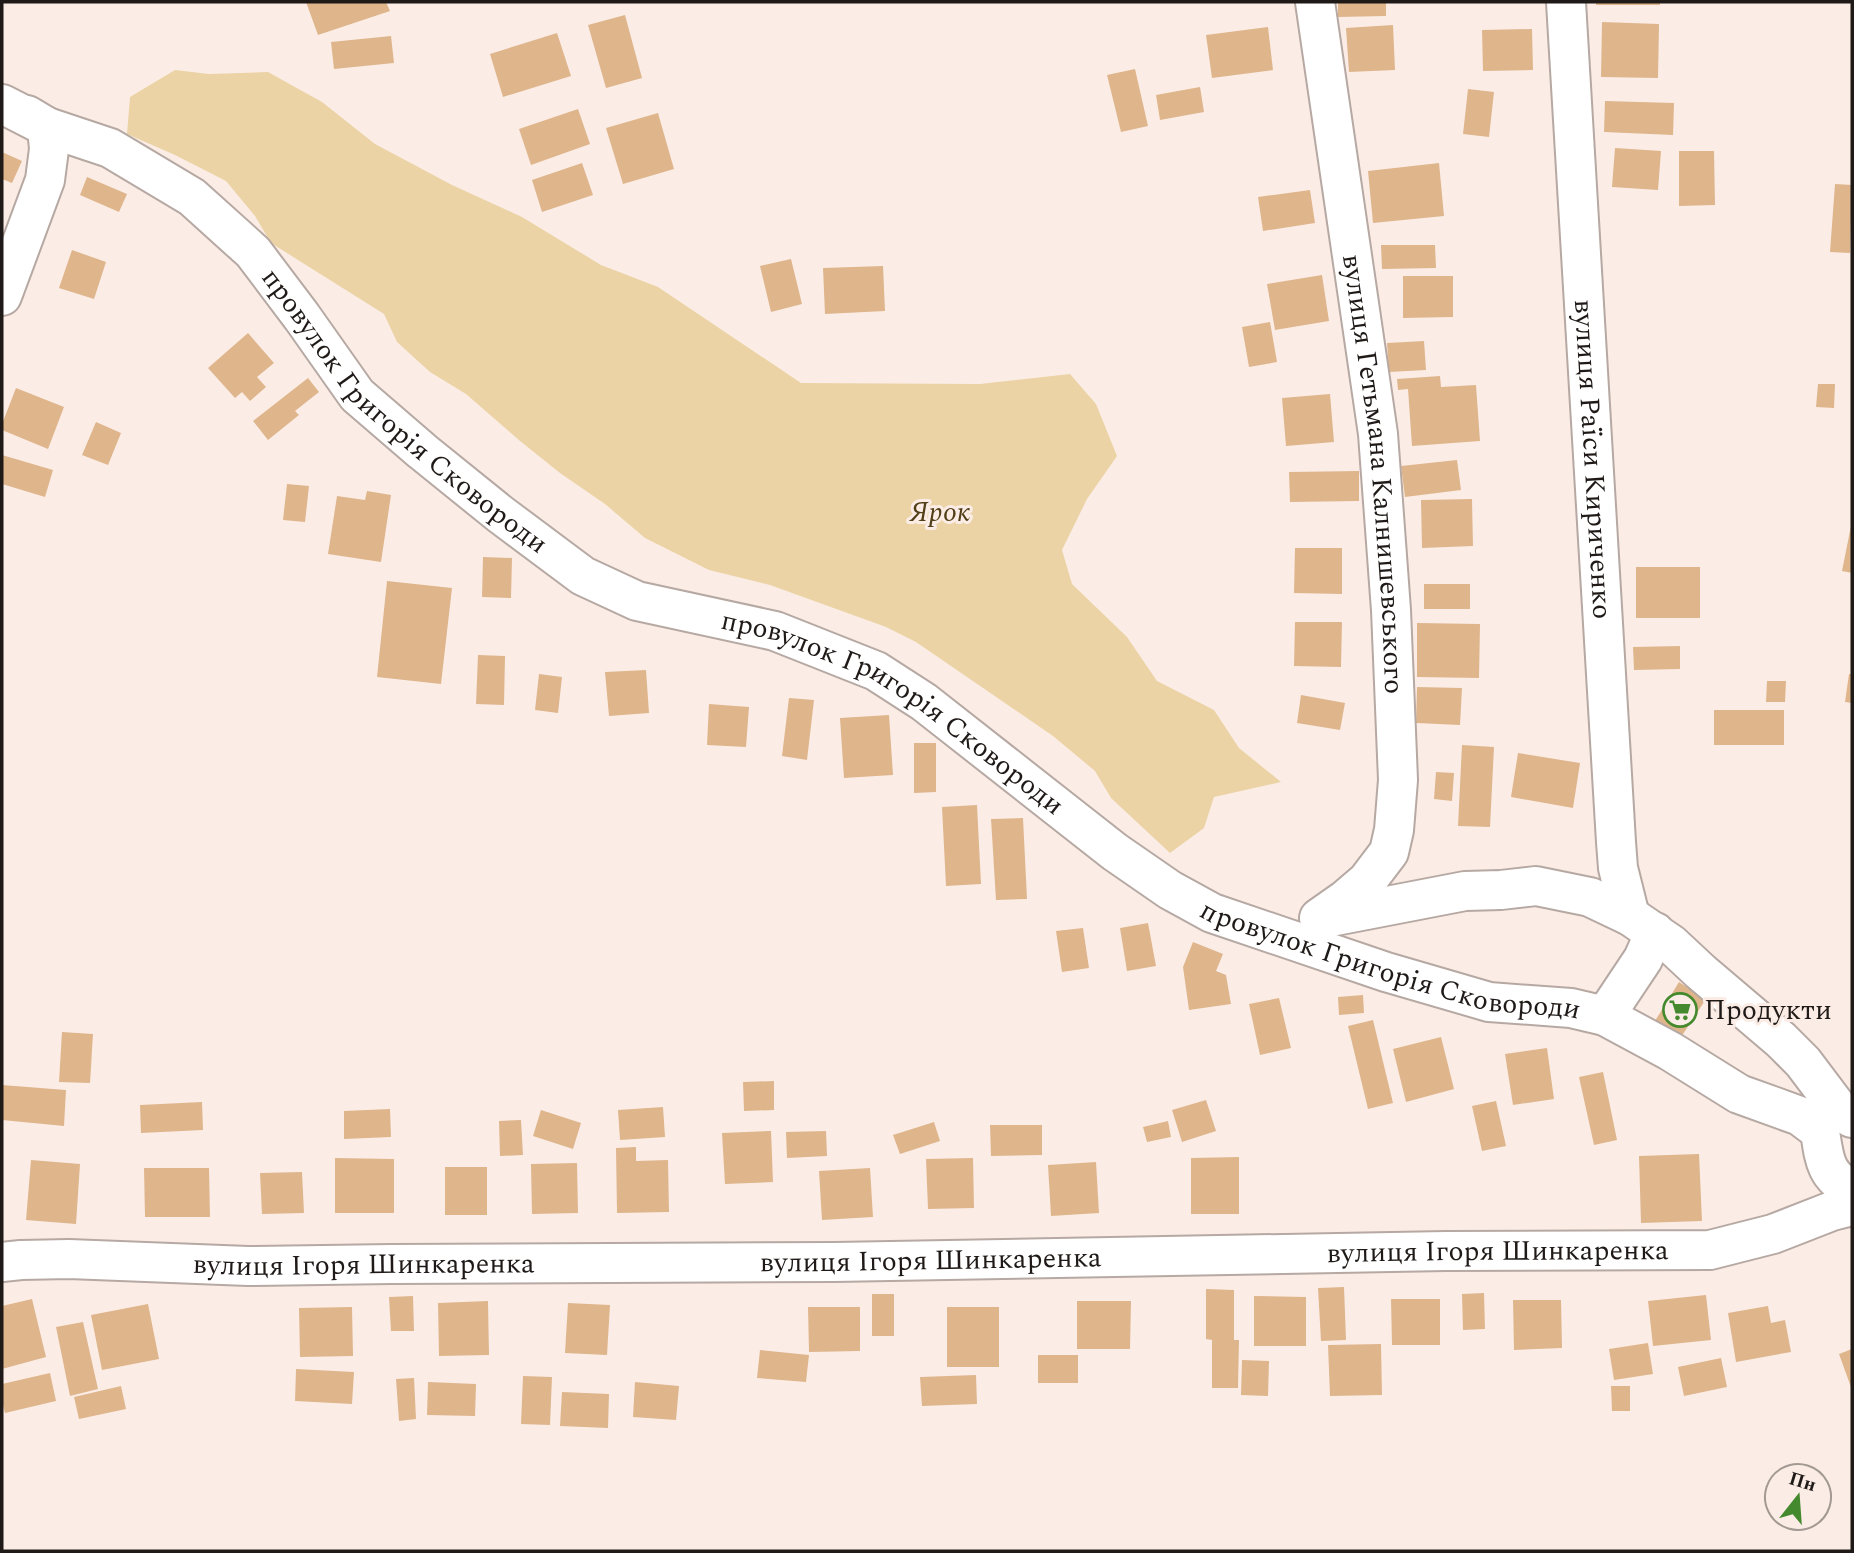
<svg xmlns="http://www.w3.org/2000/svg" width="1854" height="1553" font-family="Spectral,serif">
  <rect width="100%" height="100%" fill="#fbede6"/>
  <polygon fill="#ebd3a5" points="175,70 209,74 268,72 322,102 375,144 452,185 522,217 601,265 658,287 801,383 980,384 1070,374 1096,404 1117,456 1087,499 1062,550 1072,584 1127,637 1157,681 1214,710 1239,748 1281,782 1214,797 1204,828 1170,853 1111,798 1095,771 1053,736 916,642 886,627 770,585 709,570 645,538 605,504 560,473 520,441 466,394 430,372 397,342 384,314 271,243 255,216 226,181 175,155 127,134 130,97"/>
  <g fill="#dfb58c">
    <polygon points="306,2 386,2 390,11 318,35"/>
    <polygon points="1338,2 1386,2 1386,16 1338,17"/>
    <rect x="1596" y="2" width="64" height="3"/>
    <polygon points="625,15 642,78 606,88 588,25"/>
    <polygon points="1602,22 1659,24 1658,78 1601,77"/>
    <polygon points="1393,25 1395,70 1349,72 1346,28"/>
    <polygon points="1268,27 1273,70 1212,78 1206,35"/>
    <polygon points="1532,29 1533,70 1483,71 1482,30"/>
    <polygon points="557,33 571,76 503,97 490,54"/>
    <polygon points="391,36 394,63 334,69 331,42"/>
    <polygon points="1135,69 1148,126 1121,132 1107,75"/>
    <polygon points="1200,87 1204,112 1160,120 1156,95"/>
    <polygon points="1468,89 1494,92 1489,137 1463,134"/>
    <polygon points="1605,101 1674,103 1673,135 1604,132"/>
    <polygon points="578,109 590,144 531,165 519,129"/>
    <polygon points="658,113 674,169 623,184 606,128"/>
    <polygon points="1615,148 1661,151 1658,190 1612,187"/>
    <polygon points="1679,151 1714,151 1715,205 1679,206"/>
    <polygon points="2,152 22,161 12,183 2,179"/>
    <polygon points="582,163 593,195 542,212 532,180"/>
    <polygon points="1439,163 1444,216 1373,223 1368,171"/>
    <polygon points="87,177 127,194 119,212 80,195"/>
    <polygon points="1835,184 1852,185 1850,253 1830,252"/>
    <polygon points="1310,190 1315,223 1263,231 1258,197"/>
    <polygon points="1381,245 1435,245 1436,268 1382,269"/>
    <polygon points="72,250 106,262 94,299 59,288"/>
    <polygon points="791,259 802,304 771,312 760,266"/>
    <polygon points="883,266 885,311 825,314 823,268"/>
    <polygon points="1322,275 1329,321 1275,330 1267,284"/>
    <polygon points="1403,276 1453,276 1453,317 1403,318"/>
    <polygon points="1270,322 1277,362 1249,367 1242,327"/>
    <polygon points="248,333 274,363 257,377 266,387 250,401 242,392 235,398 208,368"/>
    <polygon points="1424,341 1426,370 1389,372 1387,343"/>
    <polygon points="1440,376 1441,387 1476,385 1480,441 1412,446 1408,389 1398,390 1397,379"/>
    <polygon points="308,378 319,392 295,411 299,415 268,440 253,421"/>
    <polygon points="1818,384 1835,384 1834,408 1816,407"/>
    <polygon points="16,388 64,407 48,449 2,430 2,424"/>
    <polygon points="1330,394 1334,442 1286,446 1282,398"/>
    <polygon points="96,422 121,433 108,465 82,455"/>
    <polygon points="2,455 53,470 45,497 2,484"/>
    <polygon points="1457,460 1461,490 1405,497 1401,466"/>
    <polygon points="1359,471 1359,501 1290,502 1289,472"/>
    <polygon points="287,484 309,486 305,522 283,520"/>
    <polygon points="367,491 391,495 381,562 328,554 337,496 365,500"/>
    <polygon points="1472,499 1473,546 1422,548 1421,500"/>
    <polygon points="1851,526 1852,527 1852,573 1842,571"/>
    <polygon points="1295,548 1342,548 1342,594 1294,593"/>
    <polygon points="483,557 512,558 511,598 482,597"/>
    <rect x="1636" y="567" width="64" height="51"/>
    <polygon points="387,581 452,588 441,684 377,677"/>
    <rect x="1424" y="584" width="46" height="25"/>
    <polygon points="1295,622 1342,622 1341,667 1294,666"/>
    <polygon points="1417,623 1480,624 1479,678 1417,677"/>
    <polygon points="1680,646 1680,669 1634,670 1633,647"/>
    <polygon points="478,655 505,656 504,705 476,704"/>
    <polygon points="646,670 649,713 609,716 605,672"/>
    <polygon points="539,674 562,677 558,713 535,710"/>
    <polygon points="1849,674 1852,674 1852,703 1845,702"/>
    <polygon points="1767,681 1786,681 1785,702 1766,702"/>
    <polygon points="1417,687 1462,688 1460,725 1416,723"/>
    <polygon points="1301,695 1345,703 1340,730 1297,723"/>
    <polygon points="789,698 814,700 807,760 782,756"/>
    <polygon points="709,704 749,707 746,747 707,745"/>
    <rect x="1714" y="710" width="70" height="35"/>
    <polygon points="889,715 893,775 844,778 840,718"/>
    <polygon points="914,743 936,743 936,792 914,793"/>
    <polygon points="1462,745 1494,747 1490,827 1458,826"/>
    <polygon points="1518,753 1580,763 1573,808 1511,797"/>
    <polygon points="1436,772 1454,773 1452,801 1434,799"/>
    <polygon points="977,805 981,884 946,886 942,807"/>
    <polygon points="1023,818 1027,899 996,900 991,819"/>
    <polygon points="1148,923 1156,966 1127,971 1120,928"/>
    <polygon points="1083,928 1089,968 1062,972 1056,931"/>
    <polygon points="1193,942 1223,954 1216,971 1226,975 1231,1004 1189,1010 1183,967"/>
    <polygon points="1679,982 1706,999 1681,1037 1655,1021"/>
    <polygon points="1363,995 1364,1013 1339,1015 1338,997"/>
    <polygon points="1279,998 1291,1048 1260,1055 1249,1004"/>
    <polygon points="1373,1020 1393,1103 1368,1109 1348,1026"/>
    <polygon points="62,1032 93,1034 90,1083 59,1082"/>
    <polygon points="1441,1037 1454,1089 1406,1102 1393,1049"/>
    <polygon points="1547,1048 1554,1099 1513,1105 1505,1054"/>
    <polygon points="1603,1072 1617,1140 1594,1145 1579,1077"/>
    <polygon points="774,1081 774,1110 744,1111 743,1082"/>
    <polygon points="2,1085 66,1090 64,1126 2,1120"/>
    <polygon points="1206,1100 1216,1131 1182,1142 1172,1110"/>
    <polygon points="1496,1101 1506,1146 1482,1151 1472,1106"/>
    <polygon points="202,1102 203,1130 141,1133 140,1105"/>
    <polygon points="663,1107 665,1137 620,1140 618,1110"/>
    <polygon points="390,1109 391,1137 344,1139 344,1111"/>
    <polygon points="541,1110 581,1123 573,1149 533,1136"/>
    <polygon points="521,1120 523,1155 500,1156 499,1121"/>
    <polygon points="1168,1121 1171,1137 1147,1142 1143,1127"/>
    <polygon points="934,1122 940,1141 900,1154 893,1135"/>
    <polygon points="990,1125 1042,1125 1042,1155 991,1156"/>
    <polygon points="771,1131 773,1182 725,1184 722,1133"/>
    <polygon points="826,1131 827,1156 787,1158 786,1132"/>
    <polygon points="636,1147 636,1161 668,1160 669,1212 617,1213 616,1148"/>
    <polygon points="1699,1154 1702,1221 1641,1223 1639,1156"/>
    <polygon points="1239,1157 1239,1214 1191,1214 1191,1158"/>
    <polygon points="335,1158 394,1159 394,1213 335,1213"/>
    <polygon points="973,1158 974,1208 928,1209 926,1159"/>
    <polygon points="31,1160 80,1164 76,1224 26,1220"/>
    <polygon points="1096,1162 1099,1213 1051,1216 1048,1165"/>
    <polygon points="577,1163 578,1213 532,1214 531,1164"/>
    <rect x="445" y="1167" width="42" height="48"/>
    <polygon points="144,1168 209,1168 210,1217 145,1217"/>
    <polygon points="870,1168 873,1217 822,1220 819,1171"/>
    <polygon points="302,1172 304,1213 262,1214 260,1173"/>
    <polygon points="1344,1287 1346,1340 1321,1341 1318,1288"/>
    <polygon points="1206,1289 1234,1290 1234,1340 1239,1340 1238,1388 1212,1388 1212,1340 1206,1339"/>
    <polygon points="1484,1293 1485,1329 1463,1330 1462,1294"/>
    <rect x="872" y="1294" width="22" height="42"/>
    <polygon points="1706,1295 1711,1340 1653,1346 1648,1301"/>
    <polygon points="413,1296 414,1331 391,1331 389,1297"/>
    <polygon points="1254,1296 1306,1297 1306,1346 1254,1346"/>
    <polygon points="32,1299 46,1357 2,1369 2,1306"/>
    <polygon points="1391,1299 1440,1299 1440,1345 1392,1345"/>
    <polygon points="1513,1300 1561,1300 1562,1348 1514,1350"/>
    <polygon points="488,1301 489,1355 439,1356 438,1303"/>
    <polygon points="1077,1301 1131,1301 1130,1349 1077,1349"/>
    <polygon points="568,1303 610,1305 607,1355 565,1353"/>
    <polygon points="148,1304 159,1359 102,1370 91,1315"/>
    <polygon points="1768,1306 1771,1323 1785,1320 1791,1352 1736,1362 1728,1313"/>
    <polygon points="352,1307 353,1356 300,1357 299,1308"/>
    <polygon points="808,1307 860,1307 860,1351 809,1352"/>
    <rect x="947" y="1307" width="52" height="60"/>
    <polygon points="83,1322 98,1389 70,1396 56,1327"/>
    <polygon points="1648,1343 1653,1374 1614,1380 1609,1349"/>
    <polygon points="1381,1344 1382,1395 1330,1396 1328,1345"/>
    <polygon points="1852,1349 1852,1390 1839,1354"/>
    <polygon points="760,1350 809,1355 806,1382 757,1378"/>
    <rect x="1038" y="1355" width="40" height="28"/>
    <polygon points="1721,1358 1727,1387 1684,1396 1678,1367"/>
    <polygon points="1242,1360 1269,1361 1268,1396 1241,1395"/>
    <polygon points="296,1369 354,1372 352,1404 295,1401"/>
    <polygon points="50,1373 56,1401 5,1413 2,1401 2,1384"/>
    <polygon points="976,1375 977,1404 922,1406 920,1377"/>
    <polygon points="523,1376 552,1377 550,1425 521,1424"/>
    <polygon points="414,1378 416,1419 399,1421 396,1379"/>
    <polygon points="428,1382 476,1384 475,1416 427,1415"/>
    <polygon points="635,1382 679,1386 676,1420 633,1417"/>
    <polygon points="121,1386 126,1409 79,1419 74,1397"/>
    <polygon points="1611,1386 1630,1386 1630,1411 1612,1411"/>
    <polygon points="562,1392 609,1394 608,1428 560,1426"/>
  </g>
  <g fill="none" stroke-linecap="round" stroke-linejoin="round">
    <g stroke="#b6a8a2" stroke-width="42">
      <g id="minor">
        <path id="s1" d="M1315 2 1378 434 1391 610 1398 780 1394 830 1389 852 1367 881 1346 899 1319 918"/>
        <path id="s2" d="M1566 2 1616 842 1618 868 1630 916"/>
        <path id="s3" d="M2 104 47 127 110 148 192 197 253 252 302 317 357 395 422 451 500 514 583 576 637 601 775 631 876 671 924 702 1115 852 1170 890 1212 913 1386 972 1489 1002 1571 1008 1605 1016 1670 1051 1739 1094 1800 1116 1820 1131C1824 1158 1825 1177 1852 1189"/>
        <polyline points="2,296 45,180 49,149 47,127 27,115"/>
        <polyline points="1325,918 1465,891 1501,890 1536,886 1590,897 1630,916 1671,944 1701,972 1781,1040 1803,1062 1840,1111 1852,1118"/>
        <polyline points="1605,1016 1643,959 1655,932"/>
        <path id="s4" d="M2 1262 21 1260 69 1259 248 1266 392 1264 834 1262 1446 1251 1710 1250 1773 1234 1832 1211 1852 1206"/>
      </g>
    </g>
    <use href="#minor" stroke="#fff" stroke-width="38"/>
  </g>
  <defs>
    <g id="supermarket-ring" transform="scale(1.75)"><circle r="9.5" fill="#fbede6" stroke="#44892e" stroke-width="1.5"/><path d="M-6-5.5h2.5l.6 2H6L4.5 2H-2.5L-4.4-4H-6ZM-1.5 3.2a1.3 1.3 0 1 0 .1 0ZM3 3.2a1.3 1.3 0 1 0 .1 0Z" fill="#44892e"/></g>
  </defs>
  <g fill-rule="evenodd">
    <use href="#supermarket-ring" x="1680" y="1010"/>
  </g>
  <g text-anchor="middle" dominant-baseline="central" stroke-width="6" stroke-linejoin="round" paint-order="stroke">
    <g font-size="28" fill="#1f1a17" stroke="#fbede6">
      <text stroke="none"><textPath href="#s3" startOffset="516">провулок Григорія Сковороди</textPath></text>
      <text stroke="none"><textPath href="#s2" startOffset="458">вулиця Раїси Кириченко</textPath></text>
      <text stroke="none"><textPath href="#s1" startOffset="476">вулиця Гетьмана Калнишевського</textPath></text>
      <text stroke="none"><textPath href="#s3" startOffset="1104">провулок Григорія Сковороди</textPath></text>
      <text stroke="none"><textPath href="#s3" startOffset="1671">провулок Григорія Сковороди</textPath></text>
      <text stroke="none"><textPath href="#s4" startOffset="1496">вулиця Ігоря Шинкаренка</textPath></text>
      <text stroke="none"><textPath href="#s4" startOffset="929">вулиця Ігоря Шинкаренка</textPath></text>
      <text stroke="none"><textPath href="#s4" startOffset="362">вулиця Ігоря Шинкаренка</textPath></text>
    </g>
    <g font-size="28" font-style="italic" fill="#523f17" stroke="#fbede6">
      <text x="940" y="512">Ярок</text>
    </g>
    <g font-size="28" fill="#1f1a17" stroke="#fbede6" text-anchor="start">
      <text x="1704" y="1010">Продукти</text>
    </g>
  </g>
  <rect width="1854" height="1553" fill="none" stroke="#1f1a17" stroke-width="7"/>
  <g transform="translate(1798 1497) rotate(17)"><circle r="33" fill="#fbede6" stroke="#a39993" stroke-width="2"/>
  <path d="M0-5L12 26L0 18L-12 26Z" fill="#44892e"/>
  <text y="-10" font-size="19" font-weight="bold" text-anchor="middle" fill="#1f1a17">Пн</text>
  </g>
</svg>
